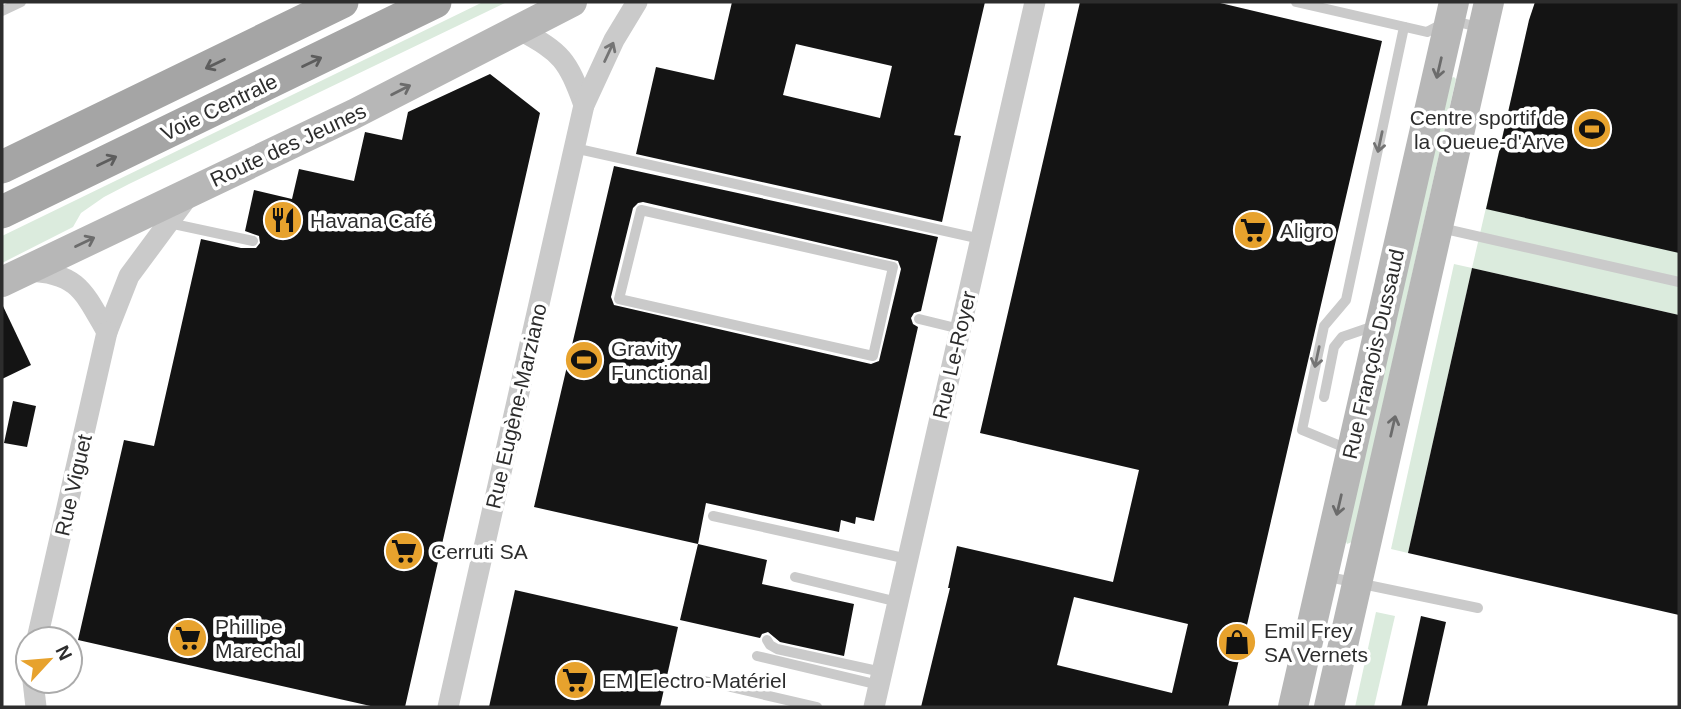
<svg xmlns="http://www.w3.org/2000/svg" width="1681" height="709" font-family="Helvetica,sans-serif">
  <rect width="100%" height="100%" fill="#fff"/>
  <g fill="#dbebdd">
    <polygon points="483,2 507,2 129,184 104,197 81,213 73,227 2,263 2,236"/>
    <polygon points="1531,14 1679,48 1679,315 1472,268 1408,553 1391,549 1454,264 1472,268"/>
    <polygon points="1454,77 1456,79 1352,542 1347,544 1345,539 1451,78"/>
    <polygon points="1376,612 1395,616 1374,707 1355,707"/>
  </g>
  <g fill="#141414" fill-rule="evenodd">
    <path d="M732 2H985L954 135 961 136 942 222 636 154 656 67 714 80ZM796 44 892 66 880 118 783 95Z"/>
    <path d="M1080 2H1216L1382 41 1228 707H921L950 588H948L957 546 1113 582 1139 470 980 433ZM1074 597 1188 624 1172 693 1057 665Z"/>
    <polygon points="1535,2 1679,2 1679,253 1486,209 1529,20"/>
    <polygon points="490,74 540,113 405,707 375,707 78,640 124,440 154,446 201,239 241,248 256,248 260,243 259,236 245,231 254,190 292,199 299,169 354,181 365,132 402,140 408,112"/>
    <path d="M614 166 938 237 921 311 914 313 911 318 913 324 918 327 874 521 856 517 855 524 841 520 839 532 706 503 698 544 534 507ZM643 202 898 261 901 269 879 361 871 364 614 305 611 297 633 208 638 203Z"/>
    <polygon points="1472,268 1679,315 1679,615 1408,553"/>
    <polygon points="2,304 31,365 2,379"/>
    <polygon points="13,401 36,406 27,447 4,443"/>
    <polygon points="698,544 767,560 762,584 854,604 844,656 780,642 768,632 762,634 760,638 680,620"/>
    <polygon points="515,590 678,627 660,707 489,707"/>
    <polygon points="1421,616 1446,622 1427,707 1401,707"/>
  </g>
  <g fill="none" stroke-linecap="round" stroke-linejoin="round">
    <g stroke="#cacaca" stroke-width="10">
      <polyline points="1296,2 1427,32 1450,20 1482,28"/>
      <polyline points="2,11 21,2"/>
      <polyline points="574,148 981,239"/>
      <polygon points="641,210 893,267 873,356 619,299"/>
      <polyline points="169,223 253,241"/>
      <polyline points="1441,228 1679,282"/>
      <polyline points="919,319 960,329"/>
      <polyline points="1324,397 1334,347 1342,337 1377,325"/>
      <polyline points="1348,449 1302,430 1324,326 1346,300 1404,27"/>
      <polyline points="713,516 908,559"/>
      <polyline points="1324,576 1478,608"/>
      <polyline points="795,577 898,602"/>
      <polyline points="767,640 770,645 777,649 882,672"/>
      <polyline points="757,656 879,685"/>
      <polyline points="696,679 817,707"/>
    </g>
    <g stroke="#cacaca" stroke-width="21">
      <path d="M520 30C562 53 567 59 584 105"/>
      <path d="M28 271C78 273 84 292 107 332L129 276 189 195"/>
      <polyline points="37,639 107,332"/>
      <polyline points="33,681 36,707"/>
      <polyline points="448,707 584,105 614,40 637,2"/>
      <polyline points="874,707 1035,2"/>
    </g>
    <g stroke="#b7b7b7" stroke-width="30">
      <polyline points="2,282 354,114 572,2"/>
      <polyline points="1293,707 1454,2"/>
      <polyline points="1329,707 1489,2"/>
    </g>
    <g stroke="#a5a5a5" stroke-width="33">
      <polyline points="2,167 342,2"/>
      <polyline points="2,212 435,2"/>
    </g>
  </g>
  <defs><path id="oneway-shaft" d="M-6 0H5M1.5-3L5.5 0L1.5 3" fill="none" stroke-width="1.6" stroke-linecap="round" stroke-linejoin="round" transform="scale(1.75)"/></defs>
  <g stroke="#747474">
    <use href="#oneway-shaft" transform="translate(609 52) rotate(-65)"/>
    <use href="#oneway-shaft" transform="translate(1380 142) rotate(102)"/>
    <use href="#oneway-shaft" transform="translate(1317 357) rotate(102)"/>
  </g>
  <g stroke="#5d5d5d">
    <use href="#oneway-shaft" transform="translate(312 62) rotate(-26)"/>
    <use href="#oneway-shaft" transform="translate(215 64) rotate(154)"/>
    <use href="#oneway-shaft" transform="translate(107 161) rotate(-26)"/>
  </g>
  <g stroke="#6b6b6b">
    <use href="#oneway-shaft" transform="translate(1439 68) rotate(103)"/>
    <use href="#oneway-shaft" transform="translate(401 90) rotate(-27)"/>
    <use href="#oneway-shaft" transform="translate(85 242) rotate(-26)"/>
    <use href="#oneway-shaft" transform="translate(1393 426) rotate(-77)"/>
    <use href="#oneway-shaft" transform="translate(1339 505) rotate(103)"/>
  </g>
  <defs>
    <g id="stadium-disc" transform="scale(2.0125)"><circle r="9.5" fill="#e7a22d" stroke="#fff"/><path d="M0-5a6.5 5 0 1 0 0 10a6.5 5 0 1 0 0-10ZM-3.5-1.8h7v3.6h-7Z" fill="#111"/></g>
    <g id="restaurant-disc" transform="scale(2.0125)"><circle r="9.5" fill="#e7a22d" stroke="#fff"/><path d="M-5-6h1v4h1v-4h1v4h1v-4h1v5L-1.5 .5V6h-2V.5L-5-1ZM5-6V6H3V1.5H1.5Q1.5-4 5-6Z" fill="#111"/></g>
    <g id="supermarket-disc" transform="scale(2.0125)"><circle r="9.5" fill="#e7a22d" stroke="#fff"/><path d="M-6-5.5h2.5l.6 2H6L4.5 2H-2.5L-4.4-4H-6ZM-1.5 3.2a1.3 1.3 0 1 0 .1 0ZM3 3.2a1.3 1.3 0 1 0 .1 0Z" fill="#111"/></g>
    <g id="shop-disc" transform="scale(2.0125)"><circle r="9.5" fill="#e7a22d" stroke="#fff"/><path d="M-5-2.5h2.3a2.7 3.5 0 0 1 5.4 0H5L5.5 6h-11ZM-1.5-2.5h3a1.5 2.3 0 0 0-3 0Z" fill="#111"/></g>
  </defs>
  <g fill-rule="evenodd">
    <use href="#stadium-disc" x="1592" y="129"/>
    <use href="#restaurant-disc" x="283" y="220"/>
    <use href="#supermarket-disc" x="1253" y="230"/>
    <use href="#stadium-disc" x="584" y="360"/>
    <use href="#supermarket-disc" x="404" y="551"/>
    <use href="#supermarket-disc" x="188" y="638"/>
    <use href="#shop-disc" x="1237" y="642"/>
    <use href="#supermarket-disc" x="575" y="680"/>
  </g>
  <g text-anchor="middle" dominant-baseline="central" stroke-width="7" stroke-linejoin="round" paint-order="stroke">
    <g font-size="21" fill="#2d2d2d" stroke="#fff">
      <text transform="translate(219 107) rotate(-26)">Voie Centrale</text>
      <text transform="translate(288 145) rotate(-25)">Route des Jeunes</text>
      <text transform="translate(1373 354) rotate(-77)">Rue François-Dussaud</text>
      <text transform="translate(954 355) rotate(-77)">Rue Le-Royer</text>
      <text transform="translate(516 406) rotate(-77)">Rue Eugène-Marziano</text>
      <text transform="translate(73 485) rotate(-77)">Rue Viguet</text>
    </g>
    <g font-size="21" fill="#2d2d2d" stroke="#fff" text-anchor="start">
      <text x="1565" y="117" text-anchor="end">Centre sportif de<tspan x="1565" dy="24">la Queue-d'Arve</tspan></text>
      <text x="310" y="220">Havana Café</text>
      <text x="1280" y="230">Aligro</text>
      <text x="611" y="348">Gravity<tspan x="611" dy="24">Functional</tspan></text>
      <text x="431" y="551">Cerruti SA</text>
      <text x="215" y="626">Phillipe<tspan x="215" dy="24">Marechal</tspan></text>
      <text x="1264" y="630">Emil Frey<tspan x="1264" dy="24">SA Vernets</tspan></text>
      <text x="602" y="680">EM Electro-Matériel</text>
    </g>
  </g>
  <rect width="1681" height="709" fill="none" stroke="#2d2d2d" stroke-width="7"/>
  <g transform="translate(49 660) rotate(64)"><circle r="33" fill="#ffffff" stroke="#ababab" stroke-width="2"/>
  <path d="M0-5L12 26L0 18L-12 26Z" fill="#e7a22d"/>
  <text y="-10" font-size="19" font-weight="bold" text-anchor="middle" fill="#2d2d2d">N</text>
  </g>
</svg>
